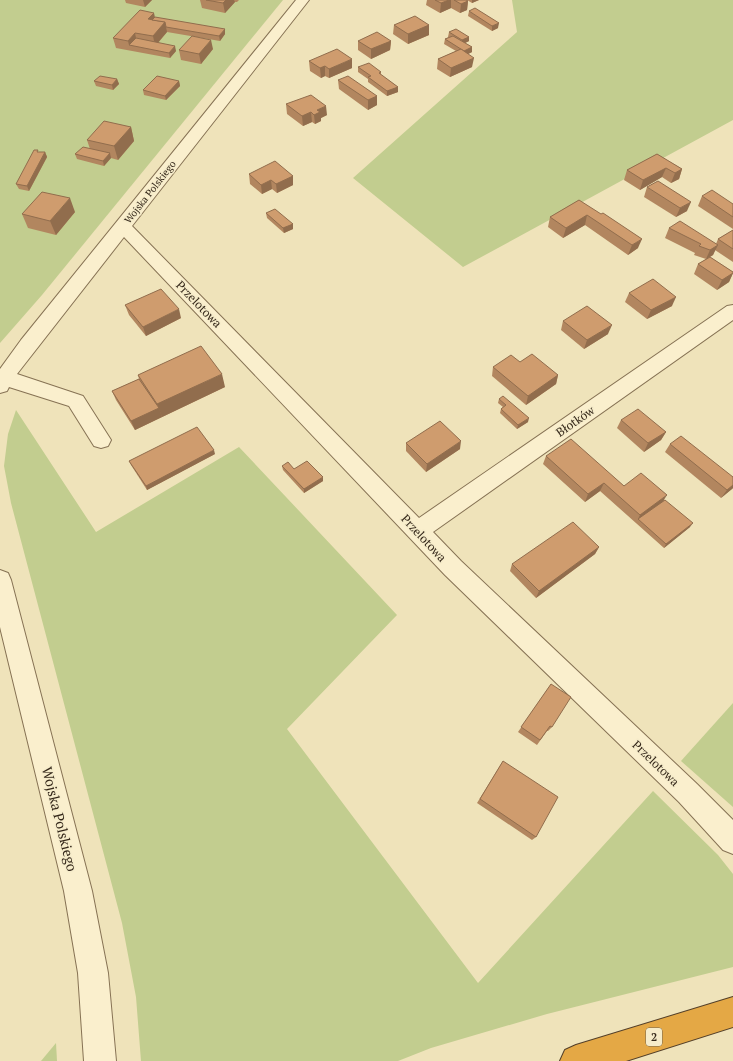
<svg xmlns="http://www.w3.org/2000/svg" width="733" height="1061" font-family="'PT Serif',serif">
  <rect width="100%" height="100%" fill="#efe3ba"/>
  <g fill="#c2cd8f">
    <polygon points="0,0 283,0 42,295 0,343"/>
    <polygon points="512,0 733,0 733,120 463,267 353,178 517,32"/>
    <polygon points="16,410 96,532 239,447 397,615 287,729 478,983 653,791 718,855 733,874 733,967 547,1014 431,1048 398,1061 141,1061 136,997 122,923 11,503 4,466 8,434"/>
    <polygon points="733,703 733,807 681,761"/>
    <polygon points="56,1043 57,1061 41,1061"/>
  </g>
  <g fill="none" stroke-linecap="round" stroke-linejoin="round">
    <g stroke="#867254" stroke-width="2">
      <g id="minor">
        <polygon points="296,0 309,0 132,226 419,518 727,306 733,305 733,320 433,532 461,561 697,784 733,820 733,854 723,850 679,802 445,575 124,237 17,374 83,396 111,440 108,446 101,448 94,446 69,406 9,387 7,391 0,393 0,369 21,340"/>
        <polygon points="0,570 8,573 11,580 92,891 108,973 116,1061 84,1061 78,973 64,891 0,627"/>
      </g>
    </g>
    <g stroke="#533f29" stroke-width="2">
      <polygon id="highway" points="733,997 733,1027 626,1061 560,1061 565,1050 576,1045"/>
    </g>
    <use href="#minor" fill="#faefcd" fill-rule="evenodd"/>
    <use href="#highway" fill="#e4a845" fill-rule="evenodd"/>
  </g>
  <g fill="#b2865f">
    <polygon points="125,0 152,0 145,7 126,3"/>
    <polygon points="200,0 239,0 237,2 235,2 225,13 202,8"/>
    <polygon points="427,0 466,0 468,1 467,10 460,13 451,8 440,13 426,5"/>
    <polygon points="467,0 479,0 472,3"/>
    <polygon points="469,11 498,28 492,31 468,16"/>
    <polygon points="155,17 225,34 220,41 167,32 158,43 176,51 170,58 116,48 113,38"/>
    <polygon points="394,25 429,25 429,35 408,44 393,34"/>
    <polygon points="449,32 469,37 469,41 465,43 472,47 472,52 468,54 472,67 450,77 437,69 438,59 456,51 444,44 445,39 449,37 448,37"/>
    <polygon points="358,41 391,41 390,50 371,59 358,50"/>
    <polygon points="213,49 201,64 181,60 179,50"/>
    <polygon points="309,61 352,68 329,78 325,76 321,78 310,71"/>
    <polygon points="358,67 381,72 381,75 398,87 398,92 387,96 368,82 368,79 358,72"/>
    <polygon points="117,79 119,84 113,90 96,86 94,81"/>
    <polygon points="338,80 377,96 377,105 368,110 339,89"/>
    <polygon points="179,81 180,86 166,100 144,95 143,90"/>
    <polygon points="286,104 327,115 321,118 321,121 315,124 312,122 303,126 287,114"/>
    <polygon points="131,127 134,141 118,160 111,158 104,166 77,159 75,154 90,149 87,140"/>
    <polygon points="39,152 45,152 47,157 29,191 19,189 16,184"/>
    <polygon points="657,154 682,169 679,179 671,183 662,177 640,190 624,180 627,170"/>
    <polygon points="249,174 293,176 293,185 277,193 272,189 262,194 250,184"/>
    <polygon points="647,187 687,211 676,217 644,197"/>
    <polygon points="702,196 733,204 733,229 698,206"/>
    <polygon points="579,200 638,248 628,255 585,225 563,238 548,227 550,217"/>
    <polygon points="75,212 56,235 28,228 22,214"/>
    <polygon points="266,213 293,224 293,229 284,233 267,218"/>
    <polygon points="669,228 716,244 718,239 733,230 733,262 715,250 713,255 710,257 733,272 733,273 729,282 717,290 694,274 698,264 706,259 694,255 695,253 665,238"/>
    <polygon points="629,293 672,306 647,319 625,302"/>
    <polygon points="125,305 181,318 146,336 129,315"/>
    <polygon points="563,321 608,334 584,349 561,330"/>
    <polygon points="520,362 558,375 556,384 526,405 492,376 493,367"/>
    <polygon points="138,375 225,387 135,430 116,400 112,391 139,379"/>
    <polygon points="499,399 528,422 517,429 500,413 501,409 503,407 498,403"/>
    <polygon points="621,420 666,432 661,440 644,452 617,428"/>
    <polygon points="406,443 460,449 426,472 406,451"/>
    <polygon points="670,444 733,477 733,488 721,498 665,452"/>
    <polygon points="215,454 147,490 131,465 129,461"/>
    <polygon points="546,456 624,486 664,500 690,527 664,548 600,491 585,502 543,464"/>
    <polygon points="282,466 323,481 304,493 283,470"/>
    <polygon points="599,547 595,554 536,598 510,571 512,564"/>
    <polygon points="551,684 552,727 548,731 547,731 537,745 518,732"/>
    <polygon points="503,761 536,837 532,840 477,803"/>
  </g>
  <g fill="#916d4d">
    <polygon points="143,0 152,0 145,7"/>
    <polygon points="226,0 234,0 235,2 225,13 223,3"/>
    <polygon points="449,0 451,0 451,8 440,13 441,3"/>
    <polygon points="472,0 479,0 472,3"/>
    <polygon points="468,1 467,10 460,13 461,4"/>
    <polygon points="154,13 156,22 148,19"/>
    <polygon points="165,22 167,32 155,46 153,36"/>
    <polygon points="499,23 498,28 492,31 492,26"/>
    <polygon points="429,25 429,35 408,44 408,34"/>
    <polygon points="225,29 225,34 220,41 219,36"/>
    <polygon points="135,33 137,43 129,45 128,41"/>
    <polygon points="469,37 469,41 461,45 462,40"/>
    <polygon points="211,40 213,49 201,64 199,54"/>
    <polygon points="391,41 390,50 371,59 371,49"/>
    <polygon points="175,46 176,51 170,58 169,53"/>
    <polygon points="472,47 472,52 464,56 464,51"/>
    <polygon points="474,58 472,67 450,77 451,68"/>
    <polygon points="352,59 352,68 329,78 329,69"/>
    <polygon points="325,66 325,76 321,78 320,68"/>
    <polygon points="117,79 119,84 113,90 112,85"/>
    <polygon points="179,81 180,86 166,100 165,96"/>
    <polygon points="398,87 398,92 387,96 387,91"/>
    <polygon points="377,96 377,105 368,110 368,100"/>
    <polygon points="326,106 327,115 321,118 321,121 315,124 314,115 317,110"/>
    <polygon points="311,112 312,122 303,126 302,116"/>
    <polygon points="131,127 134,141 118,160 114,146"/>
    <polygon points="45,152 47,157 29,191 27,186"/>
    <polygon points="110,153 111,158 104,166 103,161"/>
    <polygon points="666,168 662,177 640,190 643,180"/>
    <polygon points="682,169 679,179 671,183 675,173"/>
    <polygon points="293,176 293,185 277,193 276,184"/>
    <polygon points="271,180 272,189 262,194 261,185"/>
    <polygon points="70,198 75,212 56,235 50,221"/>
    <polygon points="691,202 687,211 676,217 680,208"/>
    <polygon points="587,215 585,225 563,238 566,228"/>
    <polygon points="293,224 293,229 284,233 283,228"/>
    <polygon points="642,239 638,248 628,255 632,245"/>
    <polygon points="718,245 713,255 706,259 710,250"/>
    <polygon points="733,273 729,282 717,290 722,280"/>
    <polygon points="676,297 672,306 647,319 651,310"/>
    <polygon points="179,309 181,318 146,336 143,327"/>
    <polygon points="612,325 608,334 584,349 587,340"/>
    <polygon points="222,374 225,387 162,417 157,404"/>
    <polygon points="558,375 556,384 526,405 528,396"/>
    <polygon points="159,408 162,417 135,430 131,421"/>
    <polygon points="529,418 528,422 517,429 518,425"/>
    <polygon points="666,432 661,440 644,452 648,443"/>
    <polygon points="461,441 460,449 426,472 427,464"/>
    <polygon points="214,450 215,454 147,490 146,486"/>
    <polygon points="323,477 323,481 304,493 304,489"/>
    <polygon points="604,483 600,491 585,502 588,494"/>
    <polygon points="733,485 733,488 732,489 721,498 727,490"/>
    <polygon points="667,495 662,503 638,519 640,515"/>
    <polygon points="693,523 690,527 664,548 666,544"/>
    <polygon points="599,547 595,554 536,598 539,591"/>
  </g>
  <g fill="#cf9c6e" stroke="#916d4d">
    <polygon points="206,0 226,0 223,3"/>
    <polygon points="435,0 449,0 441,3"/>
    <polygon points="454,0 466,0 468,1 461,4"/>
    <polygon points="475,8 499,23 492,26 469,11"/>
    <polygon points="140,10 154,13 148,19 165,22 153,36 135,33 128,41 113,38"/>
    <polygon points="415,16 429,25 408,34 394,25"/>
    <polygon points="155,17 225,29 219,36 166,27 165,22 152,20"/>
    <polygon points="456,29 469,37 462,40 449,32"/>
    <polygon points="377,32 391,41 371,49 358,41"/>
    <polygon points="192,36 211,40 199,54 179,50"/>
    <polygon points="453,36 472,47 464,51 445,39"/>
    <polygon points="136,38 175,46 169,53 129,45"/>
    <polygon points="337,49 352,59 329,69 325,66 320,68 309,61"/>
    <polygon points="461,49 474,58 451,68 438,59"/>
    <polygon points="369,63 381,72 379,73 398,87 387,91 368,77 371,76 358,67"/>
    <polygon points="100,76 117,79 112,85 94,81"/>
    <polygon points="157,76 179,81 165,96 143,90"/>
    <polygon points="348,76 377,96 368,100 338,80"/>
    <polygon points="311,95 326,106 317,110 320,112 314,115 311,112 302,116 286,104"/>
    <polygon points="104,121 131,127 114,146 87,140"/>
    <polygon points="83,147 110,153 103,161 75,154"/>
    <polygon points="34,150 38,150 37,152 45,152 27,186 16,184"/>
    <polygon points="657,154 682,169 675,173 666,168 643,180 627,170"/>
    <polygon points="275,161 293,176 276,184 271,180 261,185 249,174"/>
    <polygon points="658,181 691,202 680,208 647,187"/>
    <polygon points="712,190 733,204 733,217 702,196"/>
    <polygon points="42,192 70,198 50,221 22,214"/>
    <polygon points="579,200 601,214 603,213 642,239 632,245 587,215 566,228 550,217"/>
    <polygon points="275,209 293,224 283,228 266,213"/>
    <polygon points="680,221 718,245 710,250 699,246 701,244 669,228"/>
    <polygon points="733,230 733,249 718,239"/>
    <polygon points="710,257 733,272 733,273 722,280 698,264"/>
    <polygon points="653,279 676,297 651,310 629,293"/>
    <polygon points="161,289 179,309 143,327 125,305"/>
    <polygon points="587,306 612,325 587,340 563,321"/>
    <polygon points="201,346 222,374 157,404 138,375"/>
    <polygon points="532,354 558,375 528,396 493,367 511,355 520,362"/>
    <polygon points="139,379 159,408 131,421 112,391"/>
    <polygon points="503,396 529,418 518,425 501,409 506,405 499,399"/>
    <polygon points="638,409 666,432 648,443 621,420"/>
    <polygon points="440,421 461,441 427,464 406,443"/>
    <polygon points="197,427 214,450 146,486 129,461"/>
    <polygon points="681,436 733,477 733,485 727,490 670,444"/>
    <polygon points="571,439 624,486 641,473 667,495 640,515 604,483 588,494 546,456"/>
    <polygon points="307,461 323,477 304,489 282,466 288,462 294,469"/>
    <polygon points="665,500 693,523 666,544 638,519"/>
    <polygon points="573,522 599,547 539,591 512,564"/>
    <polygon points="551,684 571,697 552,727 550,726 540,740 521,727"/>
    <polygon points="503,761 558,797 536,837 480,799"/>
  </g>
  <g text-anchor="middle" dominant-baseline="central" stroke-width="3" stroke-linejoin="round" paint-order="stroke">
    <g font-size="10" fill="#35281a" stroke="#f6ecca">
      <text transform="translate(150 192) rotate(-52)">Wojska Polskiego</text>
    </g>
    <rect fill="#f6ecca" stroke="#6f634f" stroke-width="1" x="646" y="1028" width="16" height="18" rx="3"/>
    <g font-size="11" font-weight="bold" fill="#35281a">
      <text x="654" y="1037">2</text>
    </g>
    <g font-size="12" fill="#35281a" stroke="#f6ecca">
      <text transform="translate(199 304) rotate(46)">Przelotowa</text>
      <text transform="translate(575 421) rotate(-35)">Błotków</text>
      <text transform="translate(424 538) rotate(47)">Przelotowa</text>
      <text transform="translate(656 763) rotate(44)">Przelotowa</text>
    </g>
    <g font-size="14" fill="#35281a" stroke="#f6ecca">
      <text transform="translate(60 819) rotate(76)">Wojska Polskiego</text>
    </g>
  </g>
</svg>
